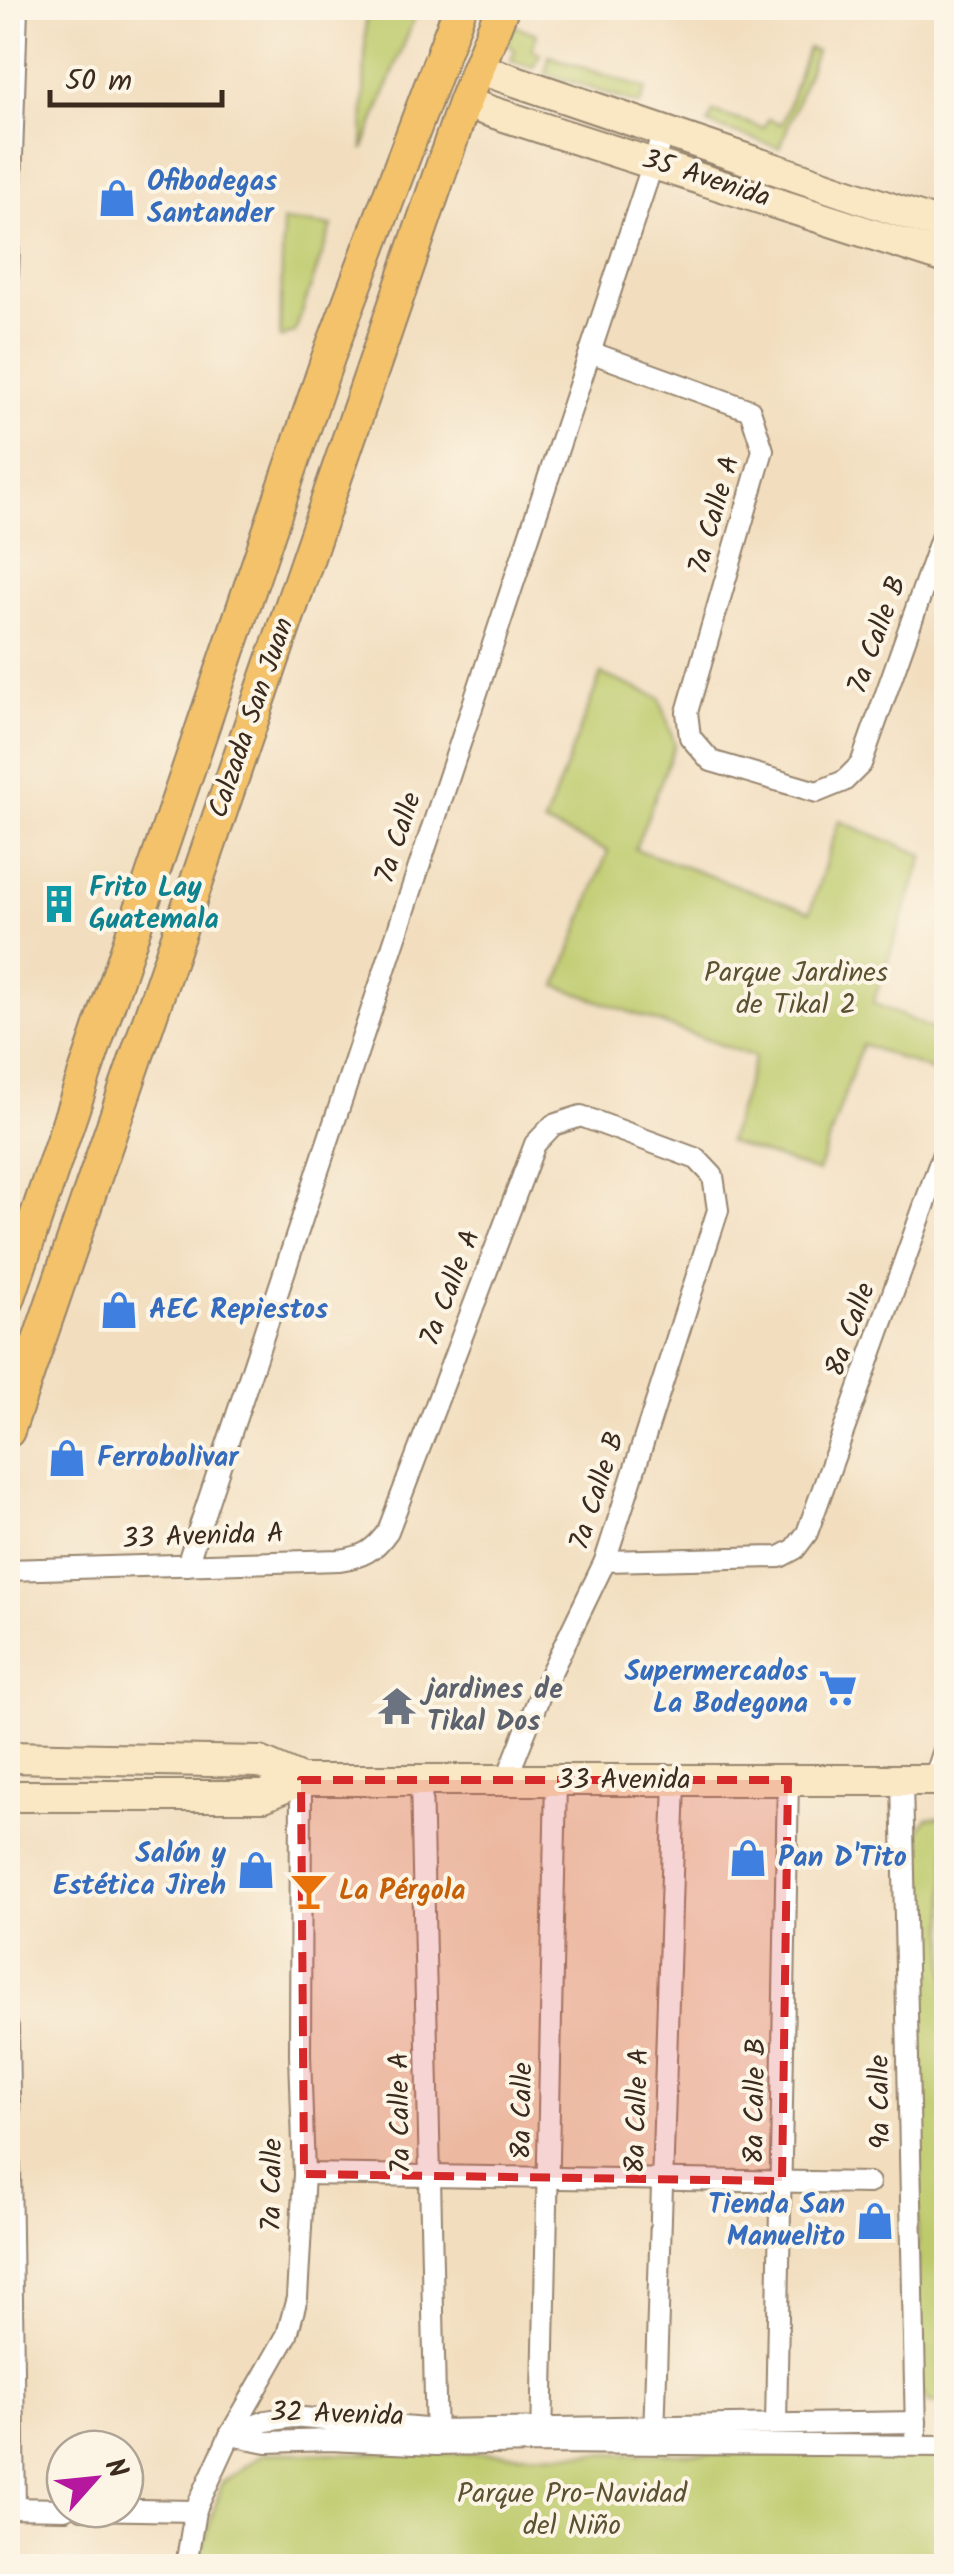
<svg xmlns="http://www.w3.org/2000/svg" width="954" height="2574" font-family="Kalam,sans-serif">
  <rect width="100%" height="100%" fill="#fcf5e5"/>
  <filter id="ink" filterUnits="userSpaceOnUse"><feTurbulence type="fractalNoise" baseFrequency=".01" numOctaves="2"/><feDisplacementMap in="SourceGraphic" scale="20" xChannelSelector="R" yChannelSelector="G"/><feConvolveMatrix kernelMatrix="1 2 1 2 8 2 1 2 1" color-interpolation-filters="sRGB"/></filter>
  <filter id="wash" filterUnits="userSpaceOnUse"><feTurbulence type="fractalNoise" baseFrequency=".0048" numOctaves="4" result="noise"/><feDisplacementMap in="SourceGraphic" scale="40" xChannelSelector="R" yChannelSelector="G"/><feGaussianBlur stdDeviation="2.25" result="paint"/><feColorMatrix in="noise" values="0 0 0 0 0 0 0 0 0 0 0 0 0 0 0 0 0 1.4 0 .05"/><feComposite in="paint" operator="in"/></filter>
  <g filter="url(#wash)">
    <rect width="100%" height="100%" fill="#f2debf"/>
    <g fill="#beca6c" stroke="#7c7a45" stroke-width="2.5">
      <polygon points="366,8 418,8 363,150"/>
      <polygon points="513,25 537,34 532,49 540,53 534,68 511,61 515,50 508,43"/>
      <polygon points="808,48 816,51 780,148 708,124 713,112 764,128 768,119 782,124"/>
      <polygon points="549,56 646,89 640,105 546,73"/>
      <polygon points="283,221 332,226 295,332 280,338"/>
      <polygon points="601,674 660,698 675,745 635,849 810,912 839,821 924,855 873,1003 946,1035 938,1073 862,1044 818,1172 728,1142 755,1057 557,986 608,851 544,824"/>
      <polygon points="946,1817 946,2403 929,2403 918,2388 916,1834 927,1818"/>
      <polygon points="264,2453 946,2454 946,2566 197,2566 222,2483"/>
    </g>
  </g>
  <g filter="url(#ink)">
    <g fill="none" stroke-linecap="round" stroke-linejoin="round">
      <g stroke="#96846e" stroke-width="24">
        <g id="street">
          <polyline points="8,274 17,8"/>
          <polyline points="590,352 750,410 763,450 687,712 690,737 711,761 817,792 844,781 861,764 946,524"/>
          <polyline points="605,1561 780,1557 795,1549 807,1533 946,1145"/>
          <polyline points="187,1565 664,130"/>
          <path d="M8 1570 339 1560C363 1557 374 1551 388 1531L535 1144 553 1125 581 1116 697 1159 713 1176 718 1210 605 1561 540 1695 506 1780"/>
          <polyline points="421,1780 436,2443"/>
          <polyline points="902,1780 916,2433"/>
          <polyline points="934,1780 946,1744"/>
          <polyline points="8,2027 15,2508"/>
          <polyline points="304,2174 869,2183"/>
          <polyline points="776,2424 788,1780"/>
          <polyline points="231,2434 266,2421 292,2417 436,2430 916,2422"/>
          <polyline points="230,2435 267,2442 329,2440 436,2445 542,2443 946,2446"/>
          <polyline points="654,2436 675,1780"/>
          <polyline points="542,2441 556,1780"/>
          <polyline points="8,2508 65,2509"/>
          <polyline points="82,2509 195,2511"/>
          <polyline points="186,2566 195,2511 230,2435 287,2335 297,2298 304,2174 300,2055 301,1780"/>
        </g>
      </g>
      <g stroke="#96846e" stroke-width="34">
        <g id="secondary">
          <polyline points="477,68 946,227"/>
          <polyline points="464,103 946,258"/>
          <polyline points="8,1757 260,1762 301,1780"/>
          <polyline points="8,1796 264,1796 301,1780 946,1780"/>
        </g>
      </g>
      <g stroke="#96846e" stroke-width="36">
        <g id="primary">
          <polyline points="8,1300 328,358 460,8"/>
          <polyline points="8,1431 464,103 502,8"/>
        </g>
      </g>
      <use href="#street" stroke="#fff" stroke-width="20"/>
      <use href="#secondary" stroke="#fae7c3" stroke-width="30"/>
      <use href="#primary" stroke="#f3c26a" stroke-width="32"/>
    </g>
  </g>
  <path fill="#d62828" fill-opacity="0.2" stroke="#d62828" stroke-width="8" stroke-dasharray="20 12" stroke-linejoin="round" d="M301 1780H788L782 2181 304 2174Z"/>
  <defs>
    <g id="shop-bare" transform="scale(3)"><path d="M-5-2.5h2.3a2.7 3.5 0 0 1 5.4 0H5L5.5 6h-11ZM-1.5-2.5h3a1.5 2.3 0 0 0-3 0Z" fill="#3f7fe0" stroke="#fcf5e5" stroke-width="2.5" paint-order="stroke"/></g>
    <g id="building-bare" transform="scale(3)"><path d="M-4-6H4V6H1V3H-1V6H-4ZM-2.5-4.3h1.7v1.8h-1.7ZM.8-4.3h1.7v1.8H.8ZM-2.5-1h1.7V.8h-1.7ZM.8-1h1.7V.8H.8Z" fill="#0f9aa8" stroke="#fcf5e5" stroke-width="2.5" paint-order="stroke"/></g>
    <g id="supermarket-bare" transform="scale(3)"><path d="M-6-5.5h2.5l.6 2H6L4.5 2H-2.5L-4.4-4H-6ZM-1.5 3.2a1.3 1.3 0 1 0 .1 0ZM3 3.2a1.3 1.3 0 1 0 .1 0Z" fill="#3f7fe0" stroke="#fcf5e5" stroke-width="2.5" paint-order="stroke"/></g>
    <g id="temple-bare" transform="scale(3)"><path d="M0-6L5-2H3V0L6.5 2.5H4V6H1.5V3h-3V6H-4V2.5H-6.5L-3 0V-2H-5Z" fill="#6b7280" stroke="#fcf5e5" stroke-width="2.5" paint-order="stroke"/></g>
    <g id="bar-bare" transform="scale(3)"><path d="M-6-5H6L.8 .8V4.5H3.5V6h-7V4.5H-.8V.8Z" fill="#e8710a" stroke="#fcf5e5" stroke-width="2.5" paint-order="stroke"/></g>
  </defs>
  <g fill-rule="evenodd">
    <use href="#shop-bare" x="117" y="198"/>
    <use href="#building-bare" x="59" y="904"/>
    <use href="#shop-bare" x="119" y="1310"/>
    <use href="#shop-bare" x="67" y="1458"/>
    <use href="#supermarket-bare" x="838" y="1688"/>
    <use href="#temple-bare" x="397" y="1706"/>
    <use href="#shop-bare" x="748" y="1858"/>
    <use href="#shop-bare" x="256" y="1870"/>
    <use href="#bar-bare" x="309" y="1891"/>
    <use href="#shop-bare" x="875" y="2221"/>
  </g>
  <g text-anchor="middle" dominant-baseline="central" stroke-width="8" stroke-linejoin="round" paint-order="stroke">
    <g font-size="28" fill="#3b2a1e" stroke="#fcf5e5">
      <text transform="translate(706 179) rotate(18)">35 Avenida</text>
      <text transform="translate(715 515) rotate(-74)">7a Calle A</text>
      <text transform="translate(878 635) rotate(-70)">7a Calle B</text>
      <text transform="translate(252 718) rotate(-71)">Calzada San Juan</text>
      <text transform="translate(399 838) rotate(-72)">7a Calle</text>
      <text transform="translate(451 1288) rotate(-69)">7a Calle A</text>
      <text transform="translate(851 1330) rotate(-70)">8a Calle</text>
      <text transform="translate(598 1491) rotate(-72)">7a Calle B</text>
      <text transform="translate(203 1537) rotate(-2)">33 Avenida A</text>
      <text x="624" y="1780">33 Avenida</text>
      <text transform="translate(756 2101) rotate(-89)">8a Calle B</text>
      <text transform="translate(881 2102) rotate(-91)">9a Calle</text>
      <text transform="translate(523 2111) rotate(-89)">8a Calle</text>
      <text transform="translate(638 2111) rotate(-88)">8a Calle A</text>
      <text transform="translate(401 2113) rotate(-91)">7a Calle A</text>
      <text transform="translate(273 2185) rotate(-89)">7a Calle</text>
      <text transform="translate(337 2415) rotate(2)">32 Avenida</text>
    </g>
    <g font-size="28" font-weight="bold" fill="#366cbe" stroke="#fcf5e5" text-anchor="start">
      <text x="147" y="182">Ofibodegas<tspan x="147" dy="32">Santander</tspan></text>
      <text x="149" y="1310">AEC Repiestos</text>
      <text x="97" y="1458">Ferrobolivar</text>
      <text x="808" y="1672" text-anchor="end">Supermercados<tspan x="808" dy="32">La Bodegona</tspan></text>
      <text x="226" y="1854" text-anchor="end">Salón y<tspan x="226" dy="32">Estética Jireh</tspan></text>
      <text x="778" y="1858">Pan D'Tito</text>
      <text x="845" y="2205" text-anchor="end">Tienda San<tspan x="845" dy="32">Manuelito</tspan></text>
    </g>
    <g font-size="28" font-weight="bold" fill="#0d838f" stroke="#fcf5e5" text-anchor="start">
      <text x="89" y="888">Frito Lay<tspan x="89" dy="32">Guatemala</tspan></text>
    </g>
    <g font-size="28" fill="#5c5232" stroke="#fcf5e5">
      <text x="796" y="973">Parque Jardines<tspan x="796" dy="32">de Tikal 2</tspan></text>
      <text x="572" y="2494">Parque Pro-Navidad<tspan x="572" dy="32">del Niño</tspan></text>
    </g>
    <g font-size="28" font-weight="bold" fill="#5b616d" stroke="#fcf5e5" text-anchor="start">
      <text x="427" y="1690">jardines de<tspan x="427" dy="32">Tikal Dos</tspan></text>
    </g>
    <g font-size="28" font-weight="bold" fill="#c56008" stroke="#fcf5e5" text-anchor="start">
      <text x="339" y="1891">La Pérgola</text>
    </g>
  </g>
  <rect width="954" height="2574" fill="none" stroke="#fcf5e5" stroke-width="40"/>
  <g transform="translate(95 2479) rotate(63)"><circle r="48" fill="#fcf5e5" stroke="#afa495" stroke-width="2.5"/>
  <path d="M0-8L18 38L0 25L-18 38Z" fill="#b5179e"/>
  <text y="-15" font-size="28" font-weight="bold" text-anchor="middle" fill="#3b2a1e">N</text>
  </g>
  <path d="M50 90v15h172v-15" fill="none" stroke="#3b2a1e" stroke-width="5"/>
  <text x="65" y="90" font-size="30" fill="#3b2a1e" stroke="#fcf5e5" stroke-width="8" paint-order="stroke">50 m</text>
</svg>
